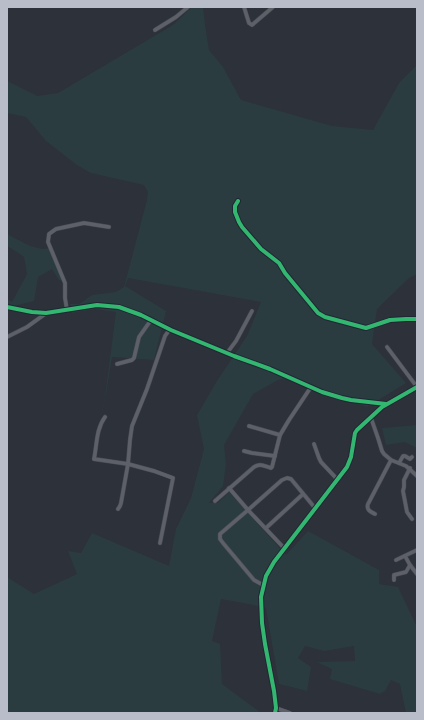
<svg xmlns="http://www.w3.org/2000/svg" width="424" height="720" font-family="'Fira Sans Condensed',sans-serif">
  <rect width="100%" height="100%" fill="#2d3139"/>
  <g fill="#2a3c40">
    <polygon points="192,7 203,7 205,25 209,50 223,67 241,100 332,126 373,130 399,83 417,65 417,274 409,278 377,309 372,344 406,383 367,407 290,377 278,380 253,394 224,445 226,464 223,486 209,503 218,503 229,492 286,555 308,531 379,570 379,584 398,587 417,627 417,713 406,713 400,684 391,680 385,691 380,694 330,679 332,669 317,662 355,661 354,646 324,651 305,646 298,658 311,667 307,691 279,684 266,608 249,604 221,599 212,641 220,644 222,684 261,713 7,713 7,577 34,594 77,574 68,551 81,553 92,533 169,566 176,529 191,498 204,449 197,415 217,381 247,336 261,302 128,278 125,286 166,311 154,360 112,357 106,394 95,447 105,397 116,312 95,309 72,313 70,304 79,304 92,295 116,292 124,287 147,200 148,192 144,185 91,173 77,165 46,141 26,117 7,113 7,81 37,96 58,93 173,25"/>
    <polygon points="7,234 30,246 42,249 52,248 66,282 59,280 52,269 38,277 34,301 14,306 7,303 7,299 12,302 27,274 24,257 17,252 7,246"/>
    <polygon points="417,425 417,448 405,442 386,445 382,428"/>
  </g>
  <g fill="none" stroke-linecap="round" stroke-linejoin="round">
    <g stroke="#484c52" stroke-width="4.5">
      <g id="minor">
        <polyline points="244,7 249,23 252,25 273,7"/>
        <polyline points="155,30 176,17 188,7"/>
        <polyline points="238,201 235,206 235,212 239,222 242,227 261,249 279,263 285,273 318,313 325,317 366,328 390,320 406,319 417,319"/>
        <polyline points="7,307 32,312 46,313 97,305 119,307 141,315 171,330 234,356 270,369 322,392 342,398 351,400 386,404"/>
        <polyline points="67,310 65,298 65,283 48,242 49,234 56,229 84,223 109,227"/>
        <polyline points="7,337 27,327 45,314"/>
        <polyline points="387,347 417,387"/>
        <polyline points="227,353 236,341 252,311"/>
        <polyline points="117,364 132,360 134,358 139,337 151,320"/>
        <path d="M105 417C96 429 97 445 94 459L128 464 154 471 173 478 160 543"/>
        <polyline points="371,418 378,438 382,451 384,454 391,460 406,466 417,476"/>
        <polyline points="249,426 280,435"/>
        <polyline points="314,444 319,458 321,462 337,479"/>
        <polyline points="244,451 252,453 275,456"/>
        <polyline points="399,463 403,456 405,456 410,459 412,457"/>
        <polyline points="410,468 404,480 404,487 403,491 407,512 412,519"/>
        <polyline points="229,488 248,510 284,548"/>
        <path d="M215 501 254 467C260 463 264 466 271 468L272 467 280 435 289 420 311 387"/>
        <polyline points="118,509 120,506 121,503 128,464 130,440 132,426 147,389 165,336 170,329"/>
        <path d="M375 514C371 512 366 510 368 504L391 460"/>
        <polyline points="266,528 303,494"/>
        <polyline points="405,556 410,565 417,574"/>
        <polyline points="396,560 417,550"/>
        <polyline points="394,580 394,575 406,572 410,565"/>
        <polyline points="263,585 254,580 223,543 220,539 220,534 248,510 282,480 287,478 291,479 315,508"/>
        <polyline points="276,708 290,713"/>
        <polyline points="275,713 276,708 274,691 265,644 262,623 261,597 266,576 274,562 347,467 351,457 355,433 357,430 382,407 417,387"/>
      </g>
    </g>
    <use href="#minor" stroke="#5d6068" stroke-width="3.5"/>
    <g stroke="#202734" stroke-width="6">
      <g id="cycleway">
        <polyline points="238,201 235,206 235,212 239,222 242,227 261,249 279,263 285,273 318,313 325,317 366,328 390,320 406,319 417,319"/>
        <polyline points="7,307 32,312 46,313 97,305 119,307 141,315 171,330 234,356 270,369 322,392 342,398 351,400 386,404"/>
        <polyline points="275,713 276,708 274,691 265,644 262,623 261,597 266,576 274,562 347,467 351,457 355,433 357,430 382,407 417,387"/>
      </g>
    </g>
    <use href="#cycleway" stroke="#33b770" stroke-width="4"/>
  </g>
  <rect width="424" height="720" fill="none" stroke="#b8bdc9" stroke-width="16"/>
</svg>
